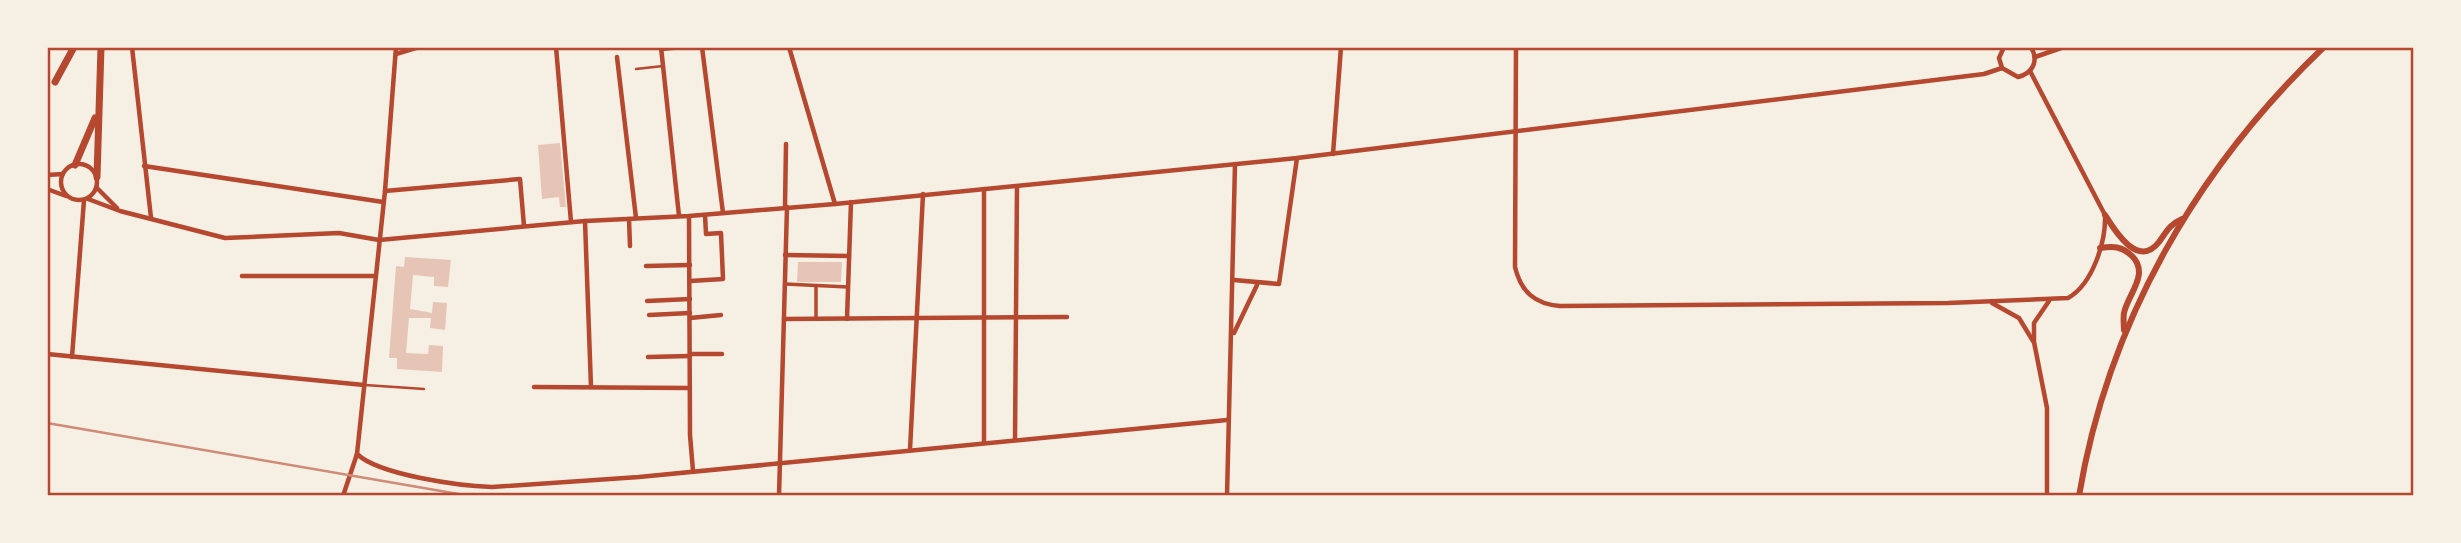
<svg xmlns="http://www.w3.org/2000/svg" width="2461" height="543" font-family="Overpass,sans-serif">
  <rect width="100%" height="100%" fill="#f6efe4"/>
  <g fill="#e6c5b7">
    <polygon points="560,143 566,207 560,207 559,197 542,199 538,145"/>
    <polygon points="405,257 451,260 448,287 434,286 434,277 413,275 410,309 432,313 433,302 447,303 445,330 430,328 431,318 409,318 406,353 428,354 429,345 443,346 442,372 397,369 397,358 389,358 396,266 404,267"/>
    <polygon points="798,262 842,262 841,282 797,282"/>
  </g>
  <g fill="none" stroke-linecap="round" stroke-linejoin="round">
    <g stroke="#b5482f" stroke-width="2.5">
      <polyline points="636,69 663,66"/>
      <polyline points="365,385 424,389"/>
    </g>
    <g stroke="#b5482f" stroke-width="3.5">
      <polyline points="785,284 848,287"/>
      <polyline points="816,286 816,319"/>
    </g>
    <g stroke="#b5482f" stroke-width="4.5">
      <polyline points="132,47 151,218"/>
      <polyline points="556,47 571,222"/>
      <polyline points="661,47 679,216"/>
      <polyline points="702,47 723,213"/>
      <polyline points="789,47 835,204"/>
      <path d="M1516 47 1515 267C1521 292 1535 304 1560 306L1948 303 2068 298C2093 284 2106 241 2105 215L2030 71"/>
      <path d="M2004 47 1999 58 2002 68 2018 77C2033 73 2039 61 2031 47"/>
      <polyline points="661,49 682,47"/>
      <polyline points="396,54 419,47"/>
      <polyline points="617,57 636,218"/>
      <polyline points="2035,57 2064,47"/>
      <polyline points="1333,154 1341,47"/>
      <circle cx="79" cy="182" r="18"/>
      <polyline points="144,166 383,202"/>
      <polyline points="47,175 63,174"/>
      <polyline points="97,188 117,208"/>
      <polyline points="47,189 66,196"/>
      <polyline points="385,191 520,179 524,226"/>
      <polyline points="88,199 120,211 225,238 339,233 379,240 585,221 689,216 835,204 1297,158 1984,74 2002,68"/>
      <polyline points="785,207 786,144"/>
      <polyline points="689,216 690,435 693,471"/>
      <polyline points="629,219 630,246"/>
      <polyline points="585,221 591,387"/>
      <polyline points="785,255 849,256"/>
      <polyline points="646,266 690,265"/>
      <polyline points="242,276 375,276"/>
      <polyline points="1234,280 1279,284 1297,158"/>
      <polyline points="690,281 723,279 721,233 706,234 705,215"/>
      <polyline points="647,301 690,299"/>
      <polyline points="1992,303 2019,318 2033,341"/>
      <polyline points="649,315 690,313"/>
      <polyline points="690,318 721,315"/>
      <polyline points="784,319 1067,317"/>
      <polyline points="847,319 851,202"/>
      <polyline points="1234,333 1257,285"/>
      <polyline points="47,354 364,385"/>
      <polyline points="690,354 722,354"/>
      <polyline points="72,357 84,200"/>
      <polyline points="648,357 690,356"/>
      <polyline points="534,387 690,388"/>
      <polyline points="1015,440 1017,186"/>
      <polyline points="984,443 984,189"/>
      <polyline points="910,450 923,194"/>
      <path d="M357 454C379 475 460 486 492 487L639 477 1227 420"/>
      <polyline points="343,496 357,454 385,191 396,47"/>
      <polyline points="779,496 787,207"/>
      <polyline points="1227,496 1235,164"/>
      <polyline points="2047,496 2047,408 2034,342 2034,323 2049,301"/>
    </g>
    <g stroke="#b5482f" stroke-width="6">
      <path d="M2105 215C2115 231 2138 269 2159 242 2167 231 2169 225 2182 219"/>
      <path d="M2100 248C2113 246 2122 246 2132 256 2150 274 2128 294 2124 313 2123 318 2124 325 2124 330"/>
      <path d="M2079 496C2108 322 2197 168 2324 47"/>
    </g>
    <g stroke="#b5482f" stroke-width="7">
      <polyline points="55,82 74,47"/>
      <polyline points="75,165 95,118"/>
      <polyline points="97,177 101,47"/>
    </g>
    <polyline stroke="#cf8b77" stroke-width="2.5" points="47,423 470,496"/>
  </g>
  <rect width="2461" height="543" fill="none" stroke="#f6efe4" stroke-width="98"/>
  <rect x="49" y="49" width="2363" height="445" fill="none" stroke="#b5482f" stroke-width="2.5"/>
</svg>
